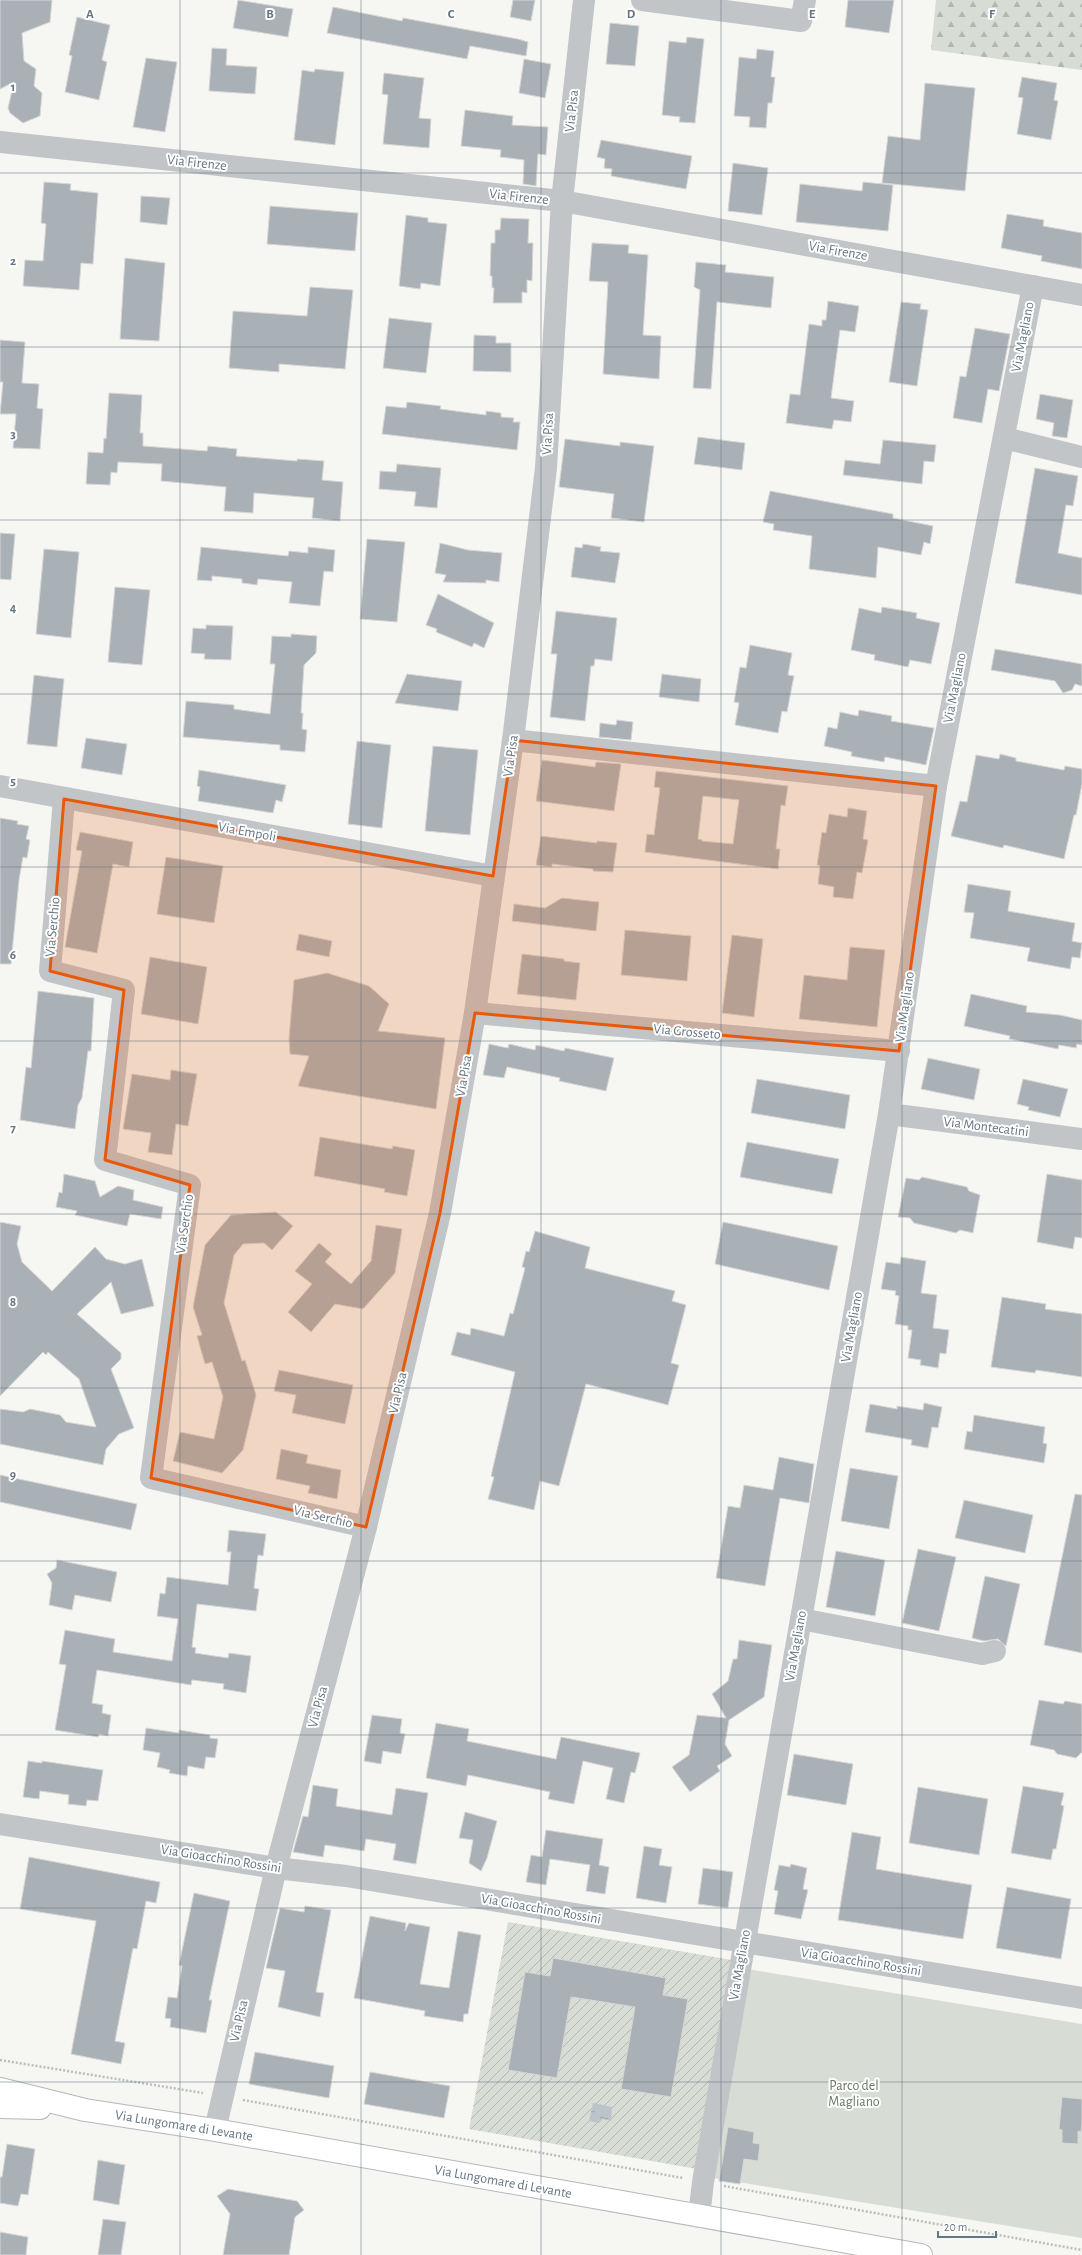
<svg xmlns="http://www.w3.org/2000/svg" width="1082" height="2255" font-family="'Alegreya Sans',sans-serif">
  <defs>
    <pattern id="forest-firs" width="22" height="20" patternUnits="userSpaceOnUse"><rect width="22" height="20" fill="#d7ddd4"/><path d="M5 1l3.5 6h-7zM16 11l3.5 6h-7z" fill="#b2b8b1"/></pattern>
    <pattern id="garden-furrows" width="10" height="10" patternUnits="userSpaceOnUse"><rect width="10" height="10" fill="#d7ddd4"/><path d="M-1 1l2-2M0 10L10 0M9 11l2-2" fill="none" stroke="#b2b8b1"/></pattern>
    <pattern id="water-ripples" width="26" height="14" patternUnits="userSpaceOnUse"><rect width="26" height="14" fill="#bbc5c9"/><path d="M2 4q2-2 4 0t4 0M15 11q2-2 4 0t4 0" fill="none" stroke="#9ca5a9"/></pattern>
  </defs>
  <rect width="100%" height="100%" fill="#f6f6f3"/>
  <polygon fill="url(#forest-firs)" points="936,0 1082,0 1082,70 931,50"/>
  <polygon fill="#d7ddd4" points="747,1969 1082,2024 1082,2238 707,2177"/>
  <polygon fill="url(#garden-furrows)" points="508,1922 732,1960 697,2169 469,2129"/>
  <polygon fill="url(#water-ripples)" points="593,2103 612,2107 611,2121 603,2119 599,2123 589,2121"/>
  <g fill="#aab1b6" stroke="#d7d7d5" fill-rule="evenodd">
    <polygon points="0,0 52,0 50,22 22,33 24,61 36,69 34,86 42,93 40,116 23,123 10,113 8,108 14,82 0,89"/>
    <polygon points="238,0 293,9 288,37 233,28"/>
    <polygon points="513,0 535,0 531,21 510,17"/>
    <polygon points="848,0 894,0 889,33 845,27"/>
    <polygon points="333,7 402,21 403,18 518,39 528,42 526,56 470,46 467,59 327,33"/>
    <polygon points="77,17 110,25 102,60 107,62 99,100 65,92 72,56 69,55"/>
    <polygon points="610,23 639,26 635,66 606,64"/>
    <polygon points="687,37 704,39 695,123 679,122 680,117 662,115 669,41 686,43"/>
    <polygon points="212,48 227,49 226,65 257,67 255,94 209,91"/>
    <polygon points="757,49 774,51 771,77 775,77 772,103 768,103 766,128 749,127 750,117 734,116 739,57 756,59"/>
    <polygon points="146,58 177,62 165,132 133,127"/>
    <polygon points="524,59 551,64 545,98 519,93"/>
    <polygon points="315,69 344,72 335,145 294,140 302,70 314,72"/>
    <polygon points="384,73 424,78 419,118 431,119 429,148 383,144 388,95 382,94"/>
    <polygon points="1022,77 1057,83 1054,100 1058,101 1051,140 1017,134 1023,98 1018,97"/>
    <polygon points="925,83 975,88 965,191 882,183 888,136 920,140"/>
    <polygon points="465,110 513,116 512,125 548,127 546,155 538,154 536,186 523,184 524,160 500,157 501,150 461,146"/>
    <polygon points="601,140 692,156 686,189 611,176 612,169 604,168 605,159 597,157"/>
    <polygon points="733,163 768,168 762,215 728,211"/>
    <polygon points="44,182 71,184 70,190 98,193 93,264 81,263 79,290 23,286 25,260 43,261 46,224 41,223"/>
    <polygon points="863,182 893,185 888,231 796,222 800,184 862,191"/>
    <polygon points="141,196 170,198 167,225 140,222"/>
    <polygon points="270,206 358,213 355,251 267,244"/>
    <polygon points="1007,214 1044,220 1043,226 1082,233 1082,269 1041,261 1042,256 1001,248"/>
    <polygon points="406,215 428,218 428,222 447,224 440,286 421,283 420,289 399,286"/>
    <polygon points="501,218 529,219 528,243 533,243 532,281 527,280 527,293 522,292 522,303 493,303 494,288 492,288 492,276 490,276 491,243 495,243 495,230 500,230"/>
    <polygon points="592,243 629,245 628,253 648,255 643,335 661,336 659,379 603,374 608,282 589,281"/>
    <polygon points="125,258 165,263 159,341 120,339"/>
    <polygon points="696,262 726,265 725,272 774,277 771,308 717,302 711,389 693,388 700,290 694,287"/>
    <polygon points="310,287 353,290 345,369 279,364 279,372 229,368 233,311 307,316"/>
    <polygon points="828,301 859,306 855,332 840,330 831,398 854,401 851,422 834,420 832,429 786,423 790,394 800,395 809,324 822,326 822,320 826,320"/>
    <polygon points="901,302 921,304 920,309 928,310 917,386 889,382"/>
    <polygon points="389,318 432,323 426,373 383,368"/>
    <polygon points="975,328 1010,334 999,391 988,389 982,423 953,418 960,376 966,377"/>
    <polygon points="474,335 496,336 496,343 511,343 511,372 473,371"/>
    <polygon points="0,340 25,342 22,383 39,384 37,408 43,409 40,449 13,448 16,414 0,414 3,382 0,382"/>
    <polygon points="109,393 142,395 140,433 143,433 143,446 207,451 208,446 237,449 236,456 297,461 297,459 324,461 322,480 343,482 340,521 312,518 314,498 254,493 253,513 224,511 226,487 161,481 162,464 118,462 117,473 111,472 110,485 86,484 88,452 103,453 104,438 106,439"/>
    <polygon points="1040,394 1073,400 1067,438 1052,436 1054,423 1036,419"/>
    <polygon points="407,402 441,406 440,409 486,415 486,411 501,413 501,417 514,418 513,422 520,422 517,450 382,434 386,406 406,408"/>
    <polygon points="698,437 745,443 742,470 694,464"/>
    <polygon points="565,439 620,446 620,442 654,446 644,522 611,518 614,494 559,487"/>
    <polygon points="883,440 936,445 934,462 924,461 922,484 843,475 845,460 880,464"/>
    <polygon points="397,464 441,468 437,508 414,506 416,492 379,489 380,471 396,472"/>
    <polygon points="1035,468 1078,476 1073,506 1066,505 1058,553 1082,558 1082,595 1015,583"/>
    <polygon points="770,491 893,514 893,518 933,526 930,544 924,542 921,555 878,547 876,578 809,569 812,536 773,530 774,524 763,522"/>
    <polygon points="0,533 15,534 11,580 0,579"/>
    <polygon points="367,539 405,542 397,622 360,619"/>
    <polygon points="440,543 468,550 502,553 499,582 486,580 486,583 443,582 446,575 435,573"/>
    <polygon points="583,544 601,547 600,551 620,553 615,583 571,577 575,547 582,548"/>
    <polygon points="201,547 288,556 289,551 308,553 308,547 335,550 333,572 324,571 320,606 289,603 292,582 258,579 257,585 242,583 242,579 212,576 212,581 197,580"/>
    <polygon points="44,549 79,552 71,638 36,634"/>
    <polygon points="115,587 150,590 142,665 108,662"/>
    <polygon points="438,594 494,623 484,648 474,643 472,647 436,632 437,629 426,625"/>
    <polygon points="882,607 917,613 916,618 940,623 931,664 910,660 908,667 874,660 875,655 851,650 859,608 881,613"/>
    <polygon points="556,611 617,618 612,661 595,659 594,666 591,666 585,721 550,717 557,654 551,654"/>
    <polygon points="206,625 233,626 231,660 204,659 205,654 191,653 193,628 206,629"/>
    <polygon points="291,634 317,636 316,653 304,665 301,713 303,713 302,729 307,730 305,752 280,750 280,745 183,737 186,701 234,705 234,709 270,714 275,664 270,664 272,636 291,637"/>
    <polygon points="750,645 792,653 788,675 794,676 787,712 782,711 778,733 735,725 739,703 734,702 740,667 746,668"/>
    <polygon points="995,649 1082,664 1082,686 1075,684 1072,690 1063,693 1055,681 991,670"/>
    <polygon points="407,674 462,681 458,711 395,703"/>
    <polygon points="662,674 701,679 699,702 659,697"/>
    <polygon points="34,675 64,679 57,747 27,744"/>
    <polygon points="859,710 892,716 891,721 934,728 926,765 885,757 884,762 851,756 852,752 824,746 828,727 837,729 840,712 858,716"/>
    <polygon points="617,720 633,722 631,740 599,737 600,723 616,725"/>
    <polygon points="86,738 127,744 122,775 81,768"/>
    <polygon points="357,741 391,745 382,828 348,824"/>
    <polygon points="433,746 478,750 470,835 425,831"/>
    <polygon points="1000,754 1016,758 1016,761 1064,770 1065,766 1082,769 1082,784 1076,815 1074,815 1064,859 1004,845 1003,848 951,836 960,801 967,802 976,755 999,759"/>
    <polygon points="542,760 595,767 596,762 621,764 614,811 536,801"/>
    <polygon points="199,770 286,785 282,802 276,800 273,813 198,801 200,787 197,786"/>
    <path d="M656 771 788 786 785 806 781 805 776 849H780L778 869 645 852 647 834 654 835 660 788 654 787ZM703 796 739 800 733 844 702 841V840L698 839Z"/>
    <polygon points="848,808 867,811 863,839 868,840 862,873 857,872 853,899 833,897 834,887 818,884 820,866 817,865 822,832 826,833 829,814 847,817"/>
    <polygon points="0,818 18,821 17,824 29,826 26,839 30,840 27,858 23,857 19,880 11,964 0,964"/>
    <polygon points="80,832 133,842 129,867 113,864 97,953 65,947 82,851 76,850"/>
    <polygon points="541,836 597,843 597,841 617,843 613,872 593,871 593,869 552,864 552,867 536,865"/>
    <polygon points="166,857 223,866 214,923 157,914"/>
    <polygon points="968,884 1011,891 1008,911 1075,923 1072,941 1082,943 1080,958 1072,957 1070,969 1027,961 1030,948 970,938 974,913 964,912"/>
    <polygon points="562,898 599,902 596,931 512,921 514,904 545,908"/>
    <polygon points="625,930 691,936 687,981 621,975"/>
    <polygon points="299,934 332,941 329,957 296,950"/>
    <polygon points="732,935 763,939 754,1017 722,1013"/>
    <polygon points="850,947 885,950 877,1027 799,1019 804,975 847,980"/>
    <polygon points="522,954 564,959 564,961 580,963 576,1000 517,994"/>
    <polygon points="150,957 207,967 198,1024 141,1014"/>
    <polygon points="327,973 369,986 389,1004 378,1031 445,1038 436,1109 298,1086 309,1056 290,1054 289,1038 294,980"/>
    <polygon points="38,991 94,998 91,1051 88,1051 82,1098 78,1105 75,1129 20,1120 26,1067 31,1068"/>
    <polygon points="971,994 1027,1006 1026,1012 1060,1015 1082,1020 1082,1045 1077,1044 1076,1048 1059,1045 1058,1049 1009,1039 1010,1036 964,1026"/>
    <polygon points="489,1044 508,1048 509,1044 535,1050 536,1045 564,1051 565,1048 614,1058 606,1091 559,1081 560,1078 507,1067 504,1078 483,1075"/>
    <polygon points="928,1058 980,1069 974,1100 921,1089"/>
    <polygon points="171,1070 197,1074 188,1126 176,1124 172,1155 148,1152 151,1133 123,1129 132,1074 170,1080"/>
    <polygon points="757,1079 850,1095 845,1129 751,1113"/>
    <polygon points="1023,1079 1068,1089 1060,1117 1028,1110 1029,1107 1017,1104"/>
    <polygon points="320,1137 392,1149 393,1146 415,1150 407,1196 384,1192 385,1189 314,1176"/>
    <polygon points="747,1142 839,1159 832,1194 740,1177"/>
    <polygon points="64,1174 95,1181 100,1197 118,1186 134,1190 133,1200 163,1207 161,1219 130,1214 127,1226 75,1215 77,1211 56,1207 59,1192 62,1193"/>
    <polygon points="1047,1174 1082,1180 1082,1238 1075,1237 1073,1249 1037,1242"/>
    <polygon points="922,1177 967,1187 969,1191 980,1195 973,1233 960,1230 956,1233 914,1223 910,1218 898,1217 906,1178 919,1180"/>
    <polygon points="276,1212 293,1226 272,1250 264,1243 243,1244 234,1255 224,1303 242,1361 245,1360 256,1395 243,1450 222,1473 173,1461 180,1432 214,1439 223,1397 212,1362 205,1364 197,1336 202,1335 193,1307 205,1245 231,1215"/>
    <polygon points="0,1222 21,1226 17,1244 22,1262 52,1291 95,1247 106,1259 125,1264 142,1259 154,1306 121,1314 111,1282 77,1314 121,1353 121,1359 111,1369 134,1428 119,1434 106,1449 103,1465 0,1444 0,1409 23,1412 30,1409 60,1415 66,1422 96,1427 79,1379 48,1352 46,1355 43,1352 0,1396"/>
    <polygon points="723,1222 838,1246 829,1290 715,1264"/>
    <polygon points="376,1225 402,1229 395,1273 363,1309 335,1304 311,1332 288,1312 312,1284 295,1271 319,1243 332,1254 325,1262 351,1284 371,1261"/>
    <polygon points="535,1231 590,1247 585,1268 675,1291 672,1301 686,1305 671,1363 679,1365 668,1405 586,1384 559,1486 540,1481 534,1510 488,1499 494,1477 491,1476 515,1372 451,1355 457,1332 470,1335 471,1328 504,1336 510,1313 513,1314 525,1268 522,1267 526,1251 529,1252"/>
    <polygon points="901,1257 926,1261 921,1293 937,1295 933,1328 949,1330 946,1354 940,1353 938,1368 920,1365 921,1360 908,1358 912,1330 908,1330 908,1326 895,1324 899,1296 895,1295 896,1291 881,1289 886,1262 900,1264"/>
    <polygon points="1002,1297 1046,1304 1045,1309 1082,1314 1082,1377 1036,1370 1035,1373 991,1367"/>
    <polygon points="279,1370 353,1385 345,1424 292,1413 296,1395 274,1391"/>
    <polygon points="924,1403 942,1407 938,1428 932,1427 928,1448 911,1445 912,1440 865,1432 870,1404 897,1409 897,1406 923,1410"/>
    <polygon points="974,1415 1045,1427 1043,1443 1047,1444 1044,1463 964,1449 967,1431 972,1432"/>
    <polygon points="281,1449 308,1455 306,1463 341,1470 337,1499 308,1493 310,1486 276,1479"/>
    <polygon points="779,1457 814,1464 809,1503 780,1498 765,1586 716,1578 728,1506 740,1508 744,1485 773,1490"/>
    <polygon points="850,1468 898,1476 889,1529 841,1521"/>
    <polygon points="0,1475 137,1504 131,1530 0,1502"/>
    <polygon points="1075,1494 1082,1495 1082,1653 1044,1645"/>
    <polygon points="964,1500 1033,1515 1025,1553 955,1538"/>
    <polygon points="229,1530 266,1534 263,1556 258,1555 254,1588 259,1589 256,1611 197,1604 192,1647 196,1648 195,1653 228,1658 229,1653 251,1656 246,1693 223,1689 224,1684 192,1680 191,1685 97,1670 92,1703 103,1705 102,1713 111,1715 108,1736 99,1734 98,1737 55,1730 66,1665 59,1664 65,1630 115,1639 113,1652 172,1661 178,1619 157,1616 160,1593 165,1594 167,1577 228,1585 231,1552 227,1552"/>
    <polygon points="918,1549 956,1557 939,1631 902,1623"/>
    <polygon points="836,1551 885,1560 875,1616 826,1607"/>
    <polygon points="57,1560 117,1572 111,1602 75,1595 72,1610 49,1605 52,1583 47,1574 56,1568"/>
    <polygon points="985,1576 1020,1584 1006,1646 998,1639 984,1641 972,1638"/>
    <polygon points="739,1640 772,1645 764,1697 729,1720 725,1744 732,1756 717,1766 720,1771 690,1792 672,1767 689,1755 697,1715 726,1718 712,1694 728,1681 733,1659 737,1659"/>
    <polygon points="1039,1700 1063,1704 1065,1701 1082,1704 1082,1752 1076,1758 1057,1754 1054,1750 1030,1745"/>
    <polygon points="372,1715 402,1719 400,1733 405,1734 401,1754 383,1751 381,1764 364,1761"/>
    <polygon points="436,1723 469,1729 467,1741 556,1759 561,1737 640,1753 635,1773 631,1772 624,1803 606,1799 613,1768 583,1761 574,1804 548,1799 550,1792 468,1775 466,1786 426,1778"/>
    <polygon points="146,1728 179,1733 179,1730 210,1735 210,1738 218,1739 215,1758 206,1757 204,1769 188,1766 187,1776 169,1773 170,1770 157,1767 160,1753 143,1750"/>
    <polygon points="794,1754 853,1764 846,1805 787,1795"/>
    <polygon points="28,1761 42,1763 42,1761 103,1770 98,1801 87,1800 86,1806 68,1804 69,1795 40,1791 39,1799 23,1797"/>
    <polygon points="313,1785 338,1789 336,1806 392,1815 396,1788 428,1793 416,1864 393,1860 396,1844 366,1839 364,1851 325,1845 323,1857 293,1852 303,1816 308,1817"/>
    <polygon points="1023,1786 1064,1793 1061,1805 1064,1806 1056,1849 1053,1849 1051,1860 1011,1853"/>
    <polygon points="918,1787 988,1799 979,1855 909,1843"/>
    <polygon points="465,1812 497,1821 487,1858 481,1871 469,1863 473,1840 459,1838"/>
    <polygon points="546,1830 603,1839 599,1865 609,1867 605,1894 586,1891 590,1865 550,1859 546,1885 526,1882 531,1855 542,1857"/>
    <polygon points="852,1832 881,1837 876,1869 972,1885 963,1939 838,1920"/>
    <polygon points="644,1846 662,1849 659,1865 672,1867 666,1903 636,1898"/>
    <polygon points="29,1857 160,1882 156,1903 146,1901 137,1949 133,1948 115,2041 125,2043 121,2064 71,2054 96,1921 20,1909"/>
    <polygon points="791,1864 807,1868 803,1889 808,1890 801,1919 774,1914 778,1891 774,1890 779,1865 790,1867"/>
    <polygon points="703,1868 733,1872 728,1908 698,1904"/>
    <polygon points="1007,1887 1071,1899 1061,1959 996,1948"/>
    <polygon points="194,1893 230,1901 209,2000 212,2000 206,2033 170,2027 171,2019 165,2018 168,1997 177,1998 182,1966 179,1965"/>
    <polygon points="305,1906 331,1910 316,1992 324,1993 320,2017 278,2007 285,1971 266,1968 280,1908 304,1912"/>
    <polygon points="370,1916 406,1923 405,1931 409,1923 430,1927 420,1984 449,1988 458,1931 481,1935 468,2014 464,2014 463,2022 424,2016 425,2011 354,1998"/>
    <polygon points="553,1958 666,1978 663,1995 688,1999 671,2097 621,2089 635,2007 571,1997 557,2078 508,2070 525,1972 550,1976"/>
    <polygon points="255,2052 334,2066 329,2098 249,2084"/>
    <polygon points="370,2072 450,2086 444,2118 364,2104"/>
    <polygon points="1062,2097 1082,2099 1082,2124 1081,2132 1078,2131 1078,2144 1062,2143 1062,2130 1059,2129"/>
    <polygon points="728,2127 754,2132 753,2143 760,2144 758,2161 744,2159 740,2184 719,2181"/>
    <polygon points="7,2144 35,2149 28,2195 21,2194 18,2206 0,2203 0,2177 2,2177"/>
    <polygon points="98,2160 125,2165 119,2205 93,2200"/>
    <polygon points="228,2189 297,2201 304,2210 295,2217 289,2255 223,2255 230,2214 217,2196"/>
    <polygon points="103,2219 126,2222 121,2255 98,2255"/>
    <polygon points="0,2232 28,2237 26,2255 0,2255"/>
  </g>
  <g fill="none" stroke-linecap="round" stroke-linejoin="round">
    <g stroke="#b4b8bc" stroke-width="24">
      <g id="major">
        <polyline points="0,2089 85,2110 215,2130 921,2255"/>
        <polyline points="0,2107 40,2108"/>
      </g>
    </g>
    <g stroke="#bbbdbf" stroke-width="2.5" stroke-dasharray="2 2" stroke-linecap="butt">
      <polyline points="0,2060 203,2093"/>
      <polyline points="243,2100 683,2178"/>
      <polyline points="724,2186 1082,2250"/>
    </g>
    <g stroke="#c1c5c8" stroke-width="22">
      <polyline points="642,0 801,21 805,0"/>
      <polyline points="0,142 562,201 1082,295"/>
      <polyline points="1004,438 1082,457"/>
      <polyline points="513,740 936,786"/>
      <polyline points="0,786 493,876"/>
      <polyline points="64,799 50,971 124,990 105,1160 190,1185 151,1478 366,1527"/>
      <polyline points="475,1013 899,1051"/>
      <polyline points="889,1114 1082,1139"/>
      <polyline points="801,1619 982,1654 995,1651"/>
      <polyline points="0,1824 276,1868 346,1876 1082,1998"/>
      <polyline points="215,2130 276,1868 366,1527 440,1213 475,1013 513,740 546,468 562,201 584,0"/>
      <polyline points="699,2217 703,2182 889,1114 936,786 1033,286"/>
    </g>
    <use href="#major" stroke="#fff" stroke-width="22"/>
  </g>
  <path fill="#e8590c" fill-opacity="0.2" stroke="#e8590c" stroke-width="3" stroke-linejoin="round" d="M513 740 936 786 899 1051 475 1013 440 1213 366 1527 151 1478 190 1185 105 1160 124 990 50 971 64 799 493 876Z"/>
  <path fill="none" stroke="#667582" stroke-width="1" stroke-opacity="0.55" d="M180 0V2255M361 0V2255M541 0V2255M721 0V2255M902 0V2255M0 173H1082M0 347H1082M0 520H1082M0 694H1082M0 867H1082M0 1041H1082M0 1214H1082M0 1388H1082M0 1561H1082M0 1735H1082M0 1908H1082M0 2082H1082"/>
  <g text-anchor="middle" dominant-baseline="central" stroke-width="4" stroke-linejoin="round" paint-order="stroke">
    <g font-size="14" fill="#667582" stroke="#fff">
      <text transform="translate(572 111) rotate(-84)">Via Pisa</text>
      <text transform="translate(197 163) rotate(6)">Via Firenze</text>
      <text transform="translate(519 197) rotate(6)">Via Firenze</text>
      <text transform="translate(838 251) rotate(10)">Via Firenze</text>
      <text transform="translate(1023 337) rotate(-79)">Via Magliano</text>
      <text transform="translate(548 434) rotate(-87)">Via Pisa</text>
      <text transform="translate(955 688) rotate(-79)">Via Magliano</text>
      <text transform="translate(511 756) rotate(-82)">Via Pisa</text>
      <text transform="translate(247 832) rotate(10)">Via Empoli</text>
      <text transform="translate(53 927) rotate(-85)">Via Serchio</text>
      <text transform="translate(905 1007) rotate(-82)">Via Magliano</text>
      <text transform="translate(687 1032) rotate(5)">Via Grosseto</text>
      <text transform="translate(464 1076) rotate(-80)">Via Pisa</text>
      <text transform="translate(986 1127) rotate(7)">Via Montecatini</text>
      <text transform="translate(185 1224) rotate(-82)">Via Serchio</text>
      <text transform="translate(852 1327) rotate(-80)">Via Magliano</text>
      <text transform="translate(398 1393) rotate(-77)">Via Pisa</text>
      <text transform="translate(323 1517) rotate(13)">Via Serchio</text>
      <text transform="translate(796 1646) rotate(-80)">Via Magliano</text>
      <text transform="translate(318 1707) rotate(-75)">Via Pisa</text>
      <text transform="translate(221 1859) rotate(9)">Via Gioacchino Rossini</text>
      <text transform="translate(541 1909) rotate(10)">Via Gioacchino Rossini</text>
      <text transform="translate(861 1962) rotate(9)">Via Gioacchino Rossini</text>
      <text transform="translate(740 1965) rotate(-80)">Via Magliano</text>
      <text transform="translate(239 2021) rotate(-77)">Via Pisa</text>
      <text transform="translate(184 2126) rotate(9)">Via Lungomare di Levante</text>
      <text transform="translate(503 2182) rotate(10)">Via Lungomare di Levante</text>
    </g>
    <g font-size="14" fill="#687a65" stroke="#fff">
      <text x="854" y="2086">Parco del<tspan x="854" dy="16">Magliano</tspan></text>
    </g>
  </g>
  <g font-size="13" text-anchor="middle" font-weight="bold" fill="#667582" stroke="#fff" stroke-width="4" stroke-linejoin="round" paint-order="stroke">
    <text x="90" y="18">A</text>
    <text x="270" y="18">B</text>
    <text x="451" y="18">C</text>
    <text x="631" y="18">D</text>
    <text x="812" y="18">E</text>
    <text x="992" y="18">F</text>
    <text x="13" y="91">1</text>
    <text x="13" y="265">2</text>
    <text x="13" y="438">3</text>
    <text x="13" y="612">4</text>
    <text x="13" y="785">5</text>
    <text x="13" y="959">6</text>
    <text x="13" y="1132">7</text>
    <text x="13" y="1306">8</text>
    <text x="13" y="1479">9</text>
  </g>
  <path d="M938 2231v6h58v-6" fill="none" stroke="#667582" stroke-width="2"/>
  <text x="944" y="2231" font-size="12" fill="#667582" stroke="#ffffff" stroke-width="3" paint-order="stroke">20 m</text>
</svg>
